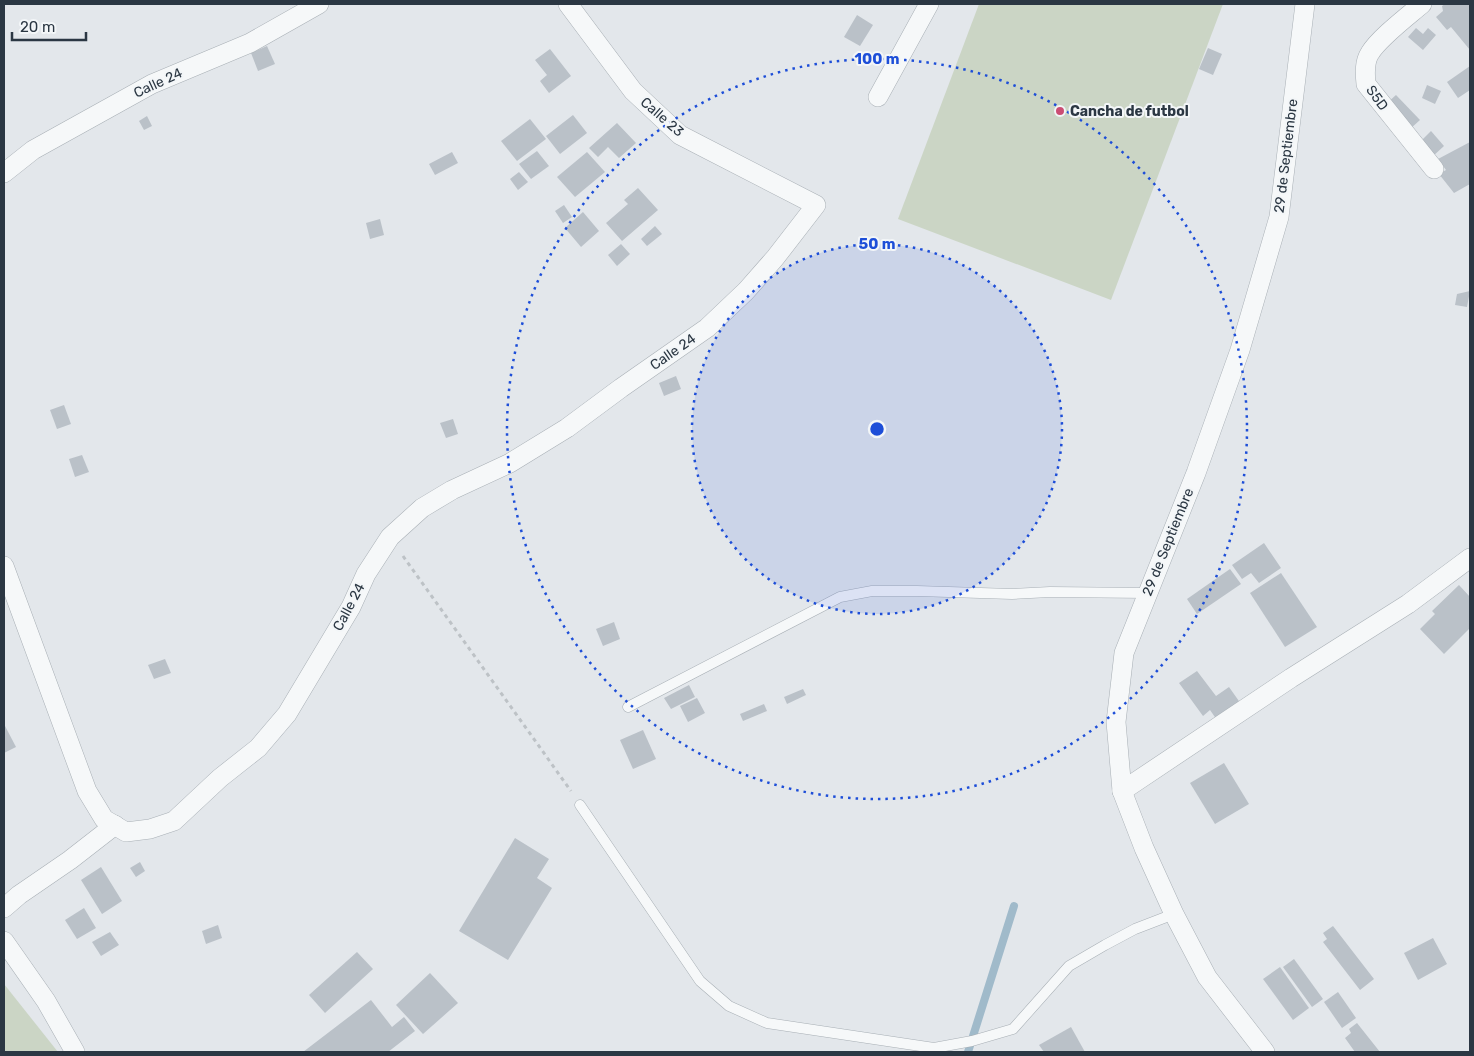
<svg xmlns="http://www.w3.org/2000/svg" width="1474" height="1056" font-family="Rubik,sans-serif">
  <rect width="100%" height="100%" fill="#e3e7eb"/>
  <g fill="#cbd5c5">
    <polygon points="979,4 1223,4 1111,300 898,219"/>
    <polygon points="4,984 58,1052 4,1052"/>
  </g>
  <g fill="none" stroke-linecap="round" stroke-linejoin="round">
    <polyline stroke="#a0baca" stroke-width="8" points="968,1052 1014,906"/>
  </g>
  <g fill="#bac1c8">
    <polygon points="1445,4 1470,4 1470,50 1451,27 1447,30 1436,17 1443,11 1442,6"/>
    <polygon points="857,15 873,25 860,46 844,37"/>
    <polygon points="1416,28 1423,34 1428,28 1436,35 1423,50 1408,37"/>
    <polygon points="267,46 275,64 258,71 251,53"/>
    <polygon points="1208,48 1222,54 1213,75 1199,69"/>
    <polygon points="550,49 571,76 549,93 540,81 547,75 535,60"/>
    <polygon points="1470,66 1470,90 1458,98 1447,82"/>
    <polygon points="1427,85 1441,91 1435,104 1422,98"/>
    <polygon points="1396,95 1420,120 1410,129 1386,104"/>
    <polygon points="573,115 587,133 560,154 546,136"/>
    <polygon points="147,116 152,126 144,130 139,121"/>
    <polygon points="530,119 546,139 517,161 501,141"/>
    <polygon points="617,123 636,143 619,158 608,147 598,157 589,148"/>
    <polygon points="1431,131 1444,146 1432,157 1419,143"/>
    <polygon points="1470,142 1470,184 1454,193 1439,174 1446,170 1438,159"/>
    <polygon points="537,151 549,166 531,179 519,164"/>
    <polygon points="452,152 458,163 435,175 429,164"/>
    <polygon points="587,152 605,172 575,197 557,177"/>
    <polygon points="519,172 528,182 518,190 510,179"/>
    <polygon points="638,188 658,210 622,241 606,223 628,204 624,200"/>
    <polygon points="564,205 572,217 563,223 555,211"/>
    <polygon points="583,212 599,231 581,247 565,228"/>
    <polygon points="380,219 384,235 370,239 366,223"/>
    <polygon points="655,226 662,234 647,246 641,239"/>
    <polygon points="621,244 630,254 617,266 608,255"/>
    <polygon points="1470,291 1467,307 1455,305 1457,294"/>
    <polygon points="676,376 681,389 664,396 659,383"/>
    <polygon points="64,405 71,424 57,429 50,410"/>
    <polygon points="453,419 458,434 446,438 440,423"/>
    <polygon points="82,455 89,472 75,477 69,459"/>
    <polygon points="1264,543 1281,568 1259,583 1251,573 1242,579 1232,565"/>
    <polygon points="1230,569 1241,584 1197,614 1187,599"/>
    <polygon points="1281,573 1317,627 1285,647 1250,593"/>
    <polygon points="1459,585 1470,597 1470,628 1444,654 1420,629 1435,614 1432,611"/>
    <polygon points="614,622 620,639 603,646 596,629"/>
    <polygon points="165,659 171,673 154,679 148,665"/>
    <polygon points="1197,671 1216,696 1229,687 1241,704 1217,720 1210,710 1203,716 1179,683"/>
    <polygon points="689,685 695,697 671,709 664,698"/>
    <polygon points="803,689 806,695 787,704 784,697"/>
    <polygon points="697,698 705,713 688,722 680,706"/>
    <polygon points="764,704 767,711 743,721 740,714"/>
    <polygon points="4,724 16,747 4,753"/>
    <polygon points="643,730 656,759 633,769 620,740"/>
    <polygon points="1224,763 1249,804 1215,824 1190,783"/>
    <polygon points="515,838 549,859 537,878 552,888 508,960 459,931"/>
    <polygon points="140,862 145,871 136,877 130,868"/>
    <polygon points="101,867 122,901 102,914 81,880"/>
    <polygon points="84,908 96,928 77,939 65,920"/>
    <polygon points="218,925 222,938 206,944 202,931"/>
    <polygon points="1333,926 1374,979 1360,990 1323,942 1327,939 1323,933"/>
    <polygon points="110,932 119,945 101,956 92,942"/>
    <polygon points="1433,938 1447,964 1418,980 1404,953"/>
    <polygon points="357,952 373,969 325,1013 309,995"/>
    <polygon points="1294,959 1323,999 1312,1007 1283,967"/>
    <polygon points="1280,967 1309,1008 1293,1020 1263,979"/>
    <polygon points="430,973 458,1003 423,1034 396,1005"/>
    <polygon points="1338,992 1356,1018 1342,1028 1324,1002"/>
    <polygon points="371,1000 392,1027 404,1017 415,1031 388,1052 303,1052"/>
    <polygon points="1357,1023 1380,1052 1355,1052 1345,1038 1351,1033 1349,1029"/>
    <polygon points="1071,1027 1085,1052 1044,1052 1039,1045"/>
  </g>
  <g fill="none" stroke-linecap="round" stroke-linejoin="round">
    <g stroke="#a8afb5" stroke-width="11">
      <g id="lane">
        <polyline points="628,707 840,597 872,591 917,591 1012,594 1050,592 1148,593"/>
        <polyline points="580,805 700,981 729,1006 767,1023 934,1048 972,1041 1013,1029 1069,966 1105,945 1135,929 1174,914"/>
      </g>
    </g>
    <g stroke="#a8afb5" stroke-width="20">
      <g id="street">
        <path d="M1422 4C1408 16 1379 38 1370 53 1364 62 1365 74 1366 84L1434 169"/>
        <polyline points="878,97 929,4"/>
        <polyline points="4,173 33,150 152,84 250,43 319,4"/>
        <polyline points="4,566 87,791 104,819 126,832 150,829 174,821 220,778 258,748 287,714 351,607 366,574 390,537 422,508 452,490 510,463 567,428 621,388 707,328 746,291 775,258 816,205 680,135 633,91 568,4"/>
        <polyline points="1122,791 1291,678 1408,604 1470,558"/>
        <polyline points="4,908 19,895 70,860 115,825"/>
        <polyline points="4,941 46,1001 75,1052"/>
        <polyline points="1265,1052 1207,977 1174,914 1144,848 1122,791 1116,722 1124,653 1196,473 1240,350 1279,217 1305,4"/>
      </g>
    </g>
    <polyline stroke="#bdc2c6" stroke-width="3" stroke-dasharray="4 4" stroke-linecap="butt" points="403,556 571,791"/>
    <use href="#lane" stroke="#f6f8f9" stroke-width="10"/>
    <use href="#street" stroke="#f6f8f9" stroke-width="19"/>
  </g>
  <circle cx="877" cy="429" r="185" fill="#1d4ed8" fill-opacity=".12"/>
  <g fill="none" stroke="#1d4ed8" stroke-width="2.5" stroke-dasharray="2.5 5">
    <circle cx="877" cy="429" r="185"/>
    <circle cx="877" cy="429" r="370"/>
  </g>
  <circle fill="#cb4d73" stroke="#f3f6f8" stroke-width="2" cx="1060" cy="111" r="5"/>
  <g text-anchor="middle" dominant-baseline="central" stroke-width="4" stroke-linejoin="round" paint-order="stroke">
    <g font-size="14" fill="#2b3743" stroke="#f3f6f8">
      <text transform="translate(158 83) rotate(-25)">Calle 24</text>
      <text transform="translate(1377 98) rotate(54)">S5D</text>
      <text transform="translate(662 117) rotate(41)">Calle 23</text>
      <text transform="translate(1286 156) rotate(-83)">29 de Septiembre</text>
      <text transform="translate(673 352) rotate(-35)">Calle 24</text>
      <text transform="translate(1168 542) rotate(-68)">29 de Septiembre</text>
      <text transform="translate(349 607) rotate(-62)">Calle 24</text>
    </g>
    <g font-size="14" font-weight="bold" fill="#2b3743" stroke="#f3f6f8" text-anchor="start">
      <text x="1070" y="111">Cancha de futbol</text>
    </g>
  </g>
  <circle cx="877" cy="429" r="8" fill="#1d4ed8" stroke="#f3f6f8" stroke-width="2.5"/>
  <g font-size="15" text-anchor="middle" font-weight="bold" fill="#1d4ed8" stroke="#f3f6f8" stroke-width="4" stroke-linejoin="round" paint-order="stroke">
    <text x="877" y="64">100 m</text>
    <text x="877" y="249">50 m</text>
  </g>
  <rect width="1474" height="1056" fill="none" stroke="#2b3743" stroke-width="10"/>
  <path d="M12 32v8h74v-8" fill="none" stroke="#2b3743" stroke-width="2.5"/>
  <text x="20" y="32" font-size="15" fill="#2b3743" stroke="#f3f6f8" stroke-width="4" paint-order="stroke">20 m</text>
</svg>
